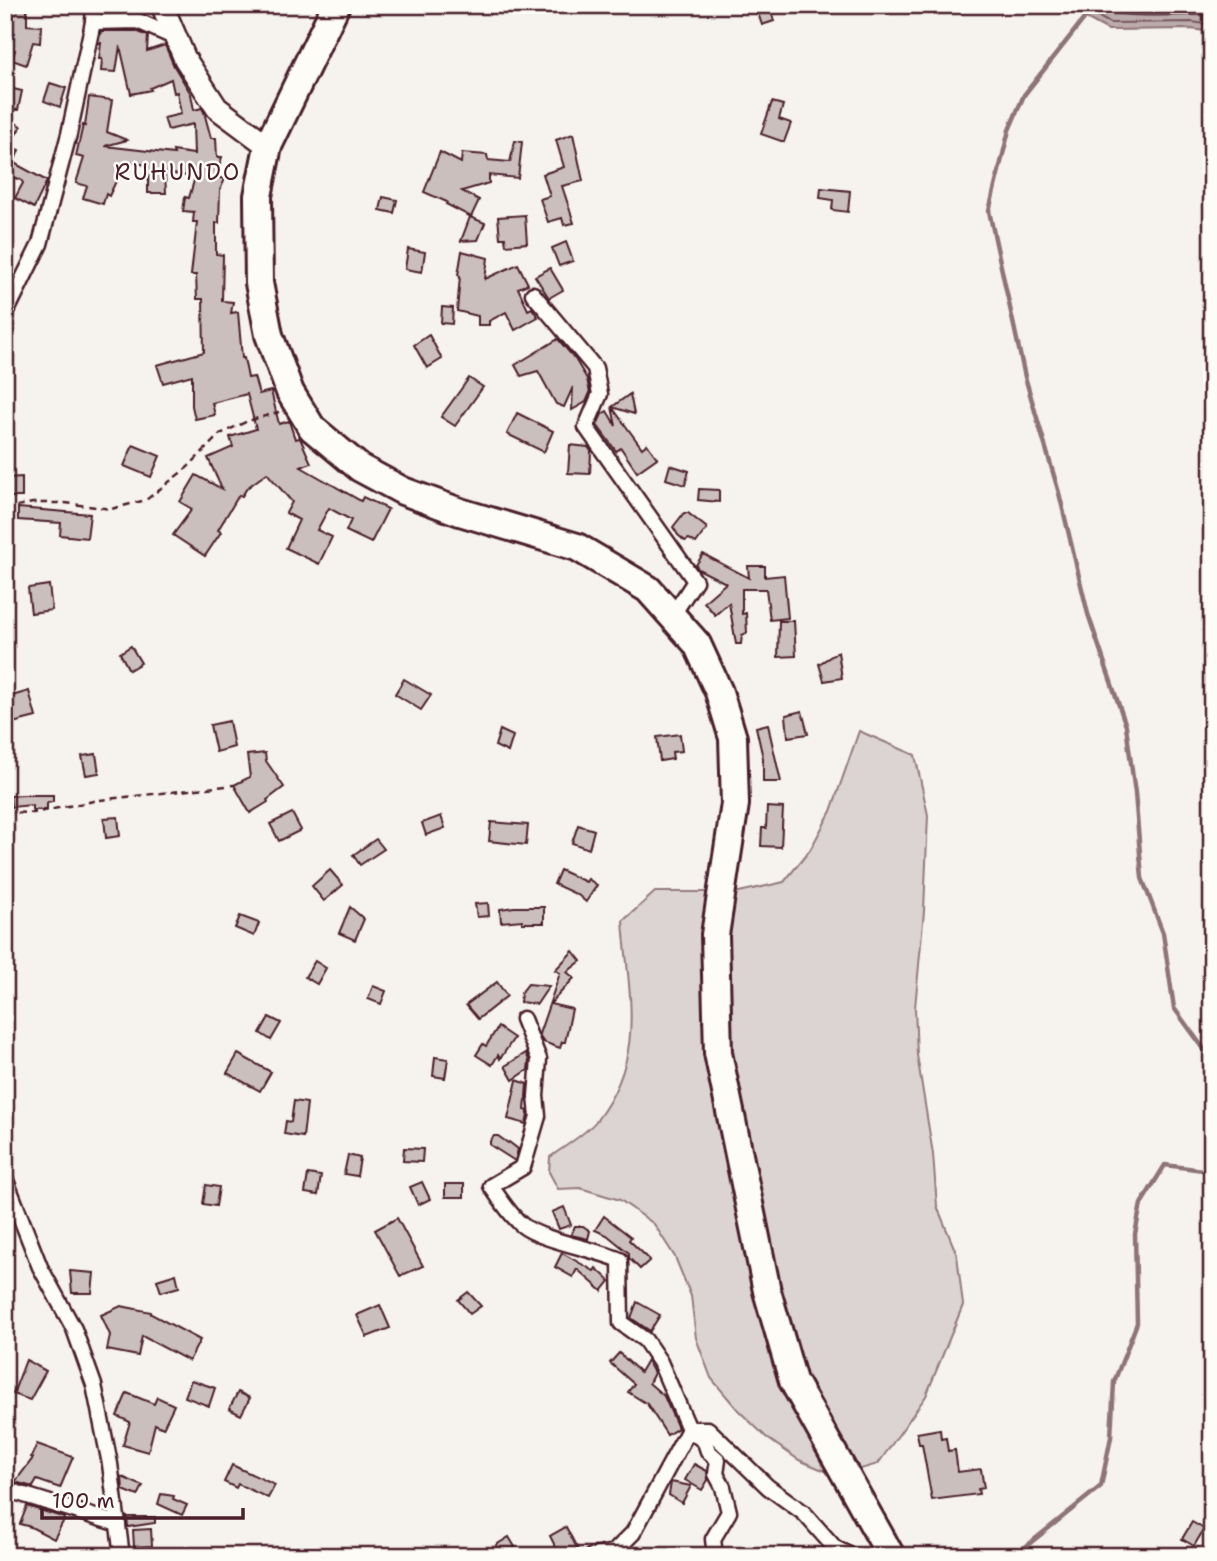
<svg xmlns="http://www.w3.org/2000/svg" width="1217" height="1561" font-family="'Shantell Sans',sans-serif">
  <rect width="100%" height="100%" fill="#f6f3ef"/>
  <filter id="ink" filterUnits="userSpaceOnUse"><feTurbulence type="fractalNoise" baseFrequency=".0143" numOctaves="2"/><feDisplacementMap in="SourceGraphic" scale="14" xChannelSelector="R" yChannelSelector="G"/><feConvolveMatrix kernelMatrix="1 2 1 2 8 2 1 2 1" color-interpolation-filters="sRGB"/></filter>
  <g filter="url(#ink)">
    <path fill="#dcd4d2" stroke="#937a7e" stroke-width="2" d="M859 731 915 755 928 815 924 911 915 1008 917 1055 933 1154 937 1206 957 1255 963 1305 926 1396 878 1464 837 1476 799 1460 767 1438 738 1410 711 1378 696 1338 691 1296 675 1257 654 1224 620 1200 580 1188 558 1189 549 1172 550 1157C565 1146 586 1134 597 1120 647 1054 628 995 623 921L655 892H739L784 882 810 850 831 811Z"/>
    <polygon fill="#bbabac" stroke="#8e7378" stroke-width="2" points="1062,5 1212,5 1212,32 1191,29 1108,30"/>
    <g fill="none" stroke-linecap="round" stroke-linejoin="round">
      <g stroke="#77575f" stroke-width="2">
        <polyline points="1076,5 1110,23 1192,22 1212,25"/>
        <path d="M1094 5C1128 23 1173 12 1212 16"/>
      </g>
      <g stroke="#8e7378" stroke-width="4.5">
        <polyline points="1087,15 1024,95 1009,130 989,211 1025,377 1059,493 1088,614 1126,726 1135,793 1142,878 1163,933 1174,1008 1212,1060"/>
        <polyline points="1014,1556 1101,1486 1111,1437 1114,1382 1137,1323 1135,1234 1141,1204 1165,1165 1203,1170 1212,1164"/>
      </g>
    </g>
    <g fill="#cbbfbe" stroke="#4a1f2b" stroke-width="2">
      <polygon points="6,5 27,5 27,25 41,26 40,43 33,42 26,65 12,60 15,50 5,49"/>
      <polygon points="769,5 774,21 762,25 757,10"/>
      <polygon points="101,31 136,31 148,36 147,51 165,45 174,66 191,94 194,110 202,108 204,112 211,138 216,138 217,157 222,157 216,177 225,179 220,190 219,223 216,223 216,254 223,255 222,301 233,302 231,313 238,312 242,358 244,358 248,378 254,377 259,394 271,391 279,424 289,421 295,439 300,438 311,463 301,467 361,501 363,497 388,509 371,543 346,531 351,520 329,508 317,530 332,537 319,564 286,548 299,520 286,513 292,502 267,473 247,488 242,496 239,495 218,530 221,532 205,556 173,535 192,509 180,502 196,475 222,489 208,458 233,447 230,437 256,429 247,394 212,403 215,415 195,419 192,406 192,375 163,383 157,365 204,352 203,299 197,299 196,275 191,275 197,222 193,222 194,212 183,211 185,197 189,198 195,177 165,173 166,193 148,193 148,165 125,162 109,196 106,194 103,204 83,198 87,186 76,183 84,158 76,156 83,125 85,126 89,97 112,100 107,132 127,140 105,146 174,154 173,151 194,154 193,124 168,130 164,118 181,114 177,92 174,93 171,79 150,88 151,90 131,94 120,46 116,72 101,71 102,59 99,59 101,43 98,43"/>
      <polygon points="50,83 66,88 60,107 44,101"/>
      <polygon points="5,87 22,91 18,110 5,109"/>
      <polygon points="772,102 783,105 779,119 791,123 784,142 761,134"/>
      <polygon points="5,117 21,126 9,146 19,150 14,163 47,181 34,208 15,198 23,183 21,180 9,176 5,183"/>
      <polygon points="573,134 583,181 562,186 574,223 564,225 562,218 548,222 540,199 550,196 543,174 564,167 556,140"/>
      <polygon points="515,141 522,142 518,178 489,175 489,183 462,191 479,200 471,217 446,204 447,202 424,192 440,152 461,163 462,153 487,155 488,160 510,162"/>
      <polygon points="821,188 850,191 848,212 832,210 833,200 820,198"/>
      <polygon points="383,197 397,200 394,213 380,210"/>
      <polygon points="525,215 527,243 506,245 505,238 500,238 498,217"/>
      <polygon points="470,217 485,223 478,240 461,241"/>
      <polygon points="566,242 573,261 559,266 552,248"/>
      <polygon points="408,249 425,252 422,272 405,269"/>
      <polygon points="462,251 488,258 485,279 518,264 528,284 518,288 528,310 532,308 538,317 515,330 506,312 489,321 489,325 478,325 478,316 457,311 460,276 458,275"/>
      <polygon points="550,268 563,290 549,298 535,276"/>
      <polygon points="442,307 453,308 452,324 441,323"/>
      <polygon points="429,335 442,359 427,368 414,345"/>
      <polygon points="558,339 575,359 587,379 590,393 586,402 572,410 573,387 564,407 556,404 538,371 521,376 515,365"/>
      <polygon points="469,378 483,387 455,426 441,417"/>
      <polygon points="630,394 634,414 612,407"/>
      <polygon points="612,407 642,448 647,444 657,458 637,472 621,448 616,451 597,425 602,414 607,411 616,426"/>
      <polygon points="517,413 553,431 544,452 507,434"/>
      <polygon points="133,445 160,456 151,477 124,466"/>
      <polygon points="570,445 588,447 591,451 590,474 568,473"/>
      <polygon points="670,465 689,471 685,485 666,479"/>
      <polygon points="22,477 22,497 5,497 5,478"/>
      <polygon points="699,489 719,490 719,502 698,500"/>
      <polygon points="18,508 90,514 87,538 60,535 61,523 18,520"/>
      <polygon points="684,513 688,513 707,528 696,543 689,539 685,541 678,535 673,527"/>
      <polygon points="703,554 749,578 748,566 765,566 765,577 784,575 788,618 770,620 766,589 742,589 742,614 746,613 747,633 742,635 741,644 736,644 729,603 715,615 704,602 726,583 698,569 696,565"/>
      <polygon points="49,585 52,610 31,613 28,588"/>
      <polygon points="779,621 794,621 796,656 778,657"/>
      <polygon points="131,646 141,663 129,670 120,653"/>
      <polygon points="838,652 842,678 824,681 819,664"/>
      <polygon points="404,679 431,695 421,710 395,694"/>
      <polygon points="29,691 36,717 5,725 5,698"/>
      <polygon points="802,711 808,734 788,737 786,715"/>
      <polygon points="229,721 234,747 216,752 210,725"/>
      <polygon points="768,724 770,734 781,782 763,782 763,758 756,727"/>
      <polygon points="500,730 513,736 508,752 495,746"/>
      <polygon points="680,734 682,751 672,752 673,759 660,761 657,737"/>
      <polygon points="265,753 266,761 284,787 267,800 268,802 250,813 234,785 250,777 247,755"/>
      <polygon points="96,754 99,773 86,775 82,756"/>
      <polygon points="24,795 53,795 53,802 47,803 47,810 32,810 32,805 11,807 10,796"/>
      <polygon points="767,807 783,808 781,847 761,846 762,828 766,828"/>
      <polygon points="292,813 301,830 279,841 270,824"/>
      <polygon points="441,816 445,828 426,835 422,823"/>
      <polygon points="118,817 120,836 106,838 104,818"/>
      <polygon points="491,822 528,825 526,845 489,841"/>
      <polygon points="578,825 594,830 589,849 572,843"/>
      <polygon points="376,839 384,849 360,865 353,855"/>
      <polygon points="330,870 343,885 324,901 312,886"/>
      <polygon points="560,870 586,882 588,879 597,885 586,902 578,895 554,884"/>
      <polygon points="488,903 489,916 477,917 475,904"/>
      <polygon points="350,907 364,919 355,940 339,933"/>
      <polygon points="514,907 544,907 544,923 522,923 522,920 501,922 500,909"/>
      <polygon points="240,916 259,923 254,936 235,928"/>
      <polygon points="573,951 581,961 567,972 574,978 550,1004 572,1009 565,1042 562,1042 560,1048 543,1042 539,1034 560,973 555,970"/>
      <polygon points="315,961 326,968 317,984 305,977"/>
      <polygon points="497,982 507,996 478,1019 466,1005"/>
      <polygon points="528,984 549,986 537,1004 520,1002 521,993"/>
      <polygon points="373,986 386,991 381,1004 368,999"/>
      <polygon points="269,1017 281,1023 271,1040 260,1033"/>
      <polygon points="498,1027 514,1038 500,1059 498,1055 492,1065 476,1055 483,1044 486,1046"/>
      <polygon points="526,1053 529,1060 528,1070 513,1080 505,1066"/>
      <polygon points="238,1054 271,1072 260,1091 227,1073"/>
      <polygon points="435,1057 448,1059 445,1078 433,1076"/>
      <polygon points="517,1080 527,1084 525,1110 528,1111 528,1115 526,1124 508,1119"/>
      <polygon points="294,1101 307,1103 303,1137 284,1134 286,1121 291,1122"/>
      <polygon points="494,1136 498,1136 508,1143 509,1142 518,1149 515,1161 490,1145 490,1141"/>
      <polygon points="404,1148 423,1149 422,1162 403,1161"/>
      <polygon points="348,1155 360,1158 357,1176 344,1174"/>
      <polygon points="308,1174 321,1176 318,1195 305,1193"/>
      <polygon points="422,1182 430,1199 418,1205 410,1187"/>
      <rect x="445" y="1184" width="19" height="13"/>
      <polygon points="206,1185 219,1187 216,1206 203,1204"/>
      <polygon points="564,1207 571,1225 559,1229 552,1212"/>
      <polygon points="604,1216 631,1237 629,1240 650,1260 640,1269 629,1258 629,1253 607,1235 595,1230"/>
      <polygon points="397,1218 423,1266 400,1276 375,1230"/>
      <polygon points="575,1226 583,1226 590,1231 588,1239 571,1235"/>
      <polygon points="562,1253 594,1271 596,1268 610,1281 602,1291 577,1269 573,1277 555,1267"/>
      <polygon points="70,1271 94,1273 92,1293 72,1293"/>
      <polygon points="176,1274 179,1287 161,1292 157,1280"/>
      <polygon points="468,1292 481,1306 470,1314 458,1300"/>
      <polygon points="637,1302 660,1315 650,1331 631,1318"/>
      <polygon points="380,1305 390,1328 367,1337 357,1315"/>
      <polygon points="121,1306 151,1312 151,1314 200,1340 189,1361 142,1336 138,1356 107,1350 110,1335 101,1315"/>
      <polygon points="619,1353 640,1372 647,1360 654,1373 649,1383 664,1396 678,1428 667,1435 647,1404 628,1392 634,1384 610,1363"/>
      <polygon points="26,1360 46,1371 30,1400 13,1394"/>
      <polygon points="191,1380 215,1388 209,1406 185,1397"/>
      <polygon points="238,1392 250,1398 241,1415 229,1409"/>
      <polygon points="127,1393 154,1404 157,1397 174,1405 163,1428 155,1424 148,1452 123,1445 130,1422 117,1416"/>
      <polygon points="940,1429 941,1439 946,1438 948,1451 955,1450 958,1472 981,1469 984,1488 978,1489 979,1494 932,1500 922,1444 919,1444 917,1433"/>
      <polygon points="37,1444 73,1457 60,1488 37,1480 33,1487 15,1482 33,1458 31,1457"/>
      <polygon points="694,1464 707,1471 708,1480 702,1490 685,1480"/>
      <polygon points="232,1465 275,1485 268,1498 238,1484 236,1488 224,1482"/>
      <polygon points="122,1477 143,1486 138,1496 123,1490"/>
      <polygon points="671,1482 691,1486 682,1503 669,1495"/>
      <polygon points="161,1494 174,1496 173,1499 187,1505 182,1515 158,1504"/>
      <polygon points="27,1506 65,1518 54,1539 31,1527 20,1524"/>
      <polygon points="127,1517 155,1517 155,1523 128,1527"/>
      <polygon points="1192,1522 1204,1529 1194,1546 1182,1539"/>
      <polygon points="566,1527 578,1550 566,1556 560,1556 550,1536"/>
      <polygon points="151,1529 152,1546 134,1547 133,1530"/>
      <polygon points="509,1537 515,1547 502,1556 496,1545"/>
    </g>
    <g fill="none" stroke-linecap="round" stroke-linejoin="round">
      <g stroke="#4a1f2b" stroke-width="19">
        <g id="street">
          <polyline points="93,22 138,21 176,38"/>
          <polyline points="533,294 595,368 600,394 586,427 695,581 672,616"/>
          <polyline points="5,315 40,244 69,134 93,22 94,5"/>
          <path d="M523 1019 539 1059 536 1096 538 1116 523 1167 491 1186C500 1199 510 1215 522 1225 540 1240 595 1249 620 1260L621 1323 645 1340 660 1362 689 1429 705 1442 708 1451 718 1460 716 1474 723 1487 729 1512 713 1539 715 1556"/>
          <polyline points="5,1178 40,1267 74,1329 94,1385 110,1464 122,1556"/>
          <polyline points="5,1489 118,1524"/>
          <polyline points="592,1556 614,1552 633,1533 689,1429 708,1429 768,1487 804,1513 835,1548 852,1556"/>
        </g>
      </g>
      <g stroke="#4a1f2b" stroke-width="26">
        <polyline id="secondary" points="162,5 185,59 217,108 268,146"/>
      </g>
      <g stroke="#4a1f2b" stroke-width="32">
        <polyline id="highway" points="336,5 268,146 258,196 259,283 269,335 290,392 312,428 360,468 403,491 460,512 577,547 648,589 697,644 719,692 733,738 735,804 715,935 718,1053 767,1291 793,1381 891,1556"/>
      </g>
      <g stroke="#4a1f2b" stroke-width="2.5" stroke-dasharray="7 5" stroke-linecap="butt">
        <polyline points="5,508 33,503 65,503 111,509 146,500 188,467 220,434 248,421 279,412"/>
        <polyline points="5,812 33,813 99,800 234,785"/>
      </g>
      <use href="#street" stroke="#fdfcf7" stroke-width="14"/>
      <use href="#secondary" stroke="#fdfcf7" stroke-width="21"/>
      <use href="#highway" stroke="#fdfcf7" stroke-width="26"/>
    </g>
  </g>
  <g text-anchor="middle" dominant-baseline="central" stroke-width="5" stroke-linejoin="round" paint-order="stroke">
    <g font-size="23" letter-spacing="2" fill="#4a1f2b" stroke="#fdfcf7">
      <text x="178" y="172">RUHUNDO</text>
    </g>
  </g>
  <rect width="1217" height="1561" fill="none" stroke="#fdfcf7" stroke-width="28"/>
  <rect x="14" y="14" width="1189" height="1533" fill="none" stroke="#4a1f2b" stroke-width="2.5" filter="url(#ink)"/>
  <path d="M42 1508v10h201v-10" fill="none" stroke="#4a1f2b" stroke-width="3.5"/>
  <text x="52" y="1508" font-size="21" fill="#4a1f2b" stroke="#fdfcf7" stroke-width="5" paint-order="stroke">100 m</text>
</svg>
